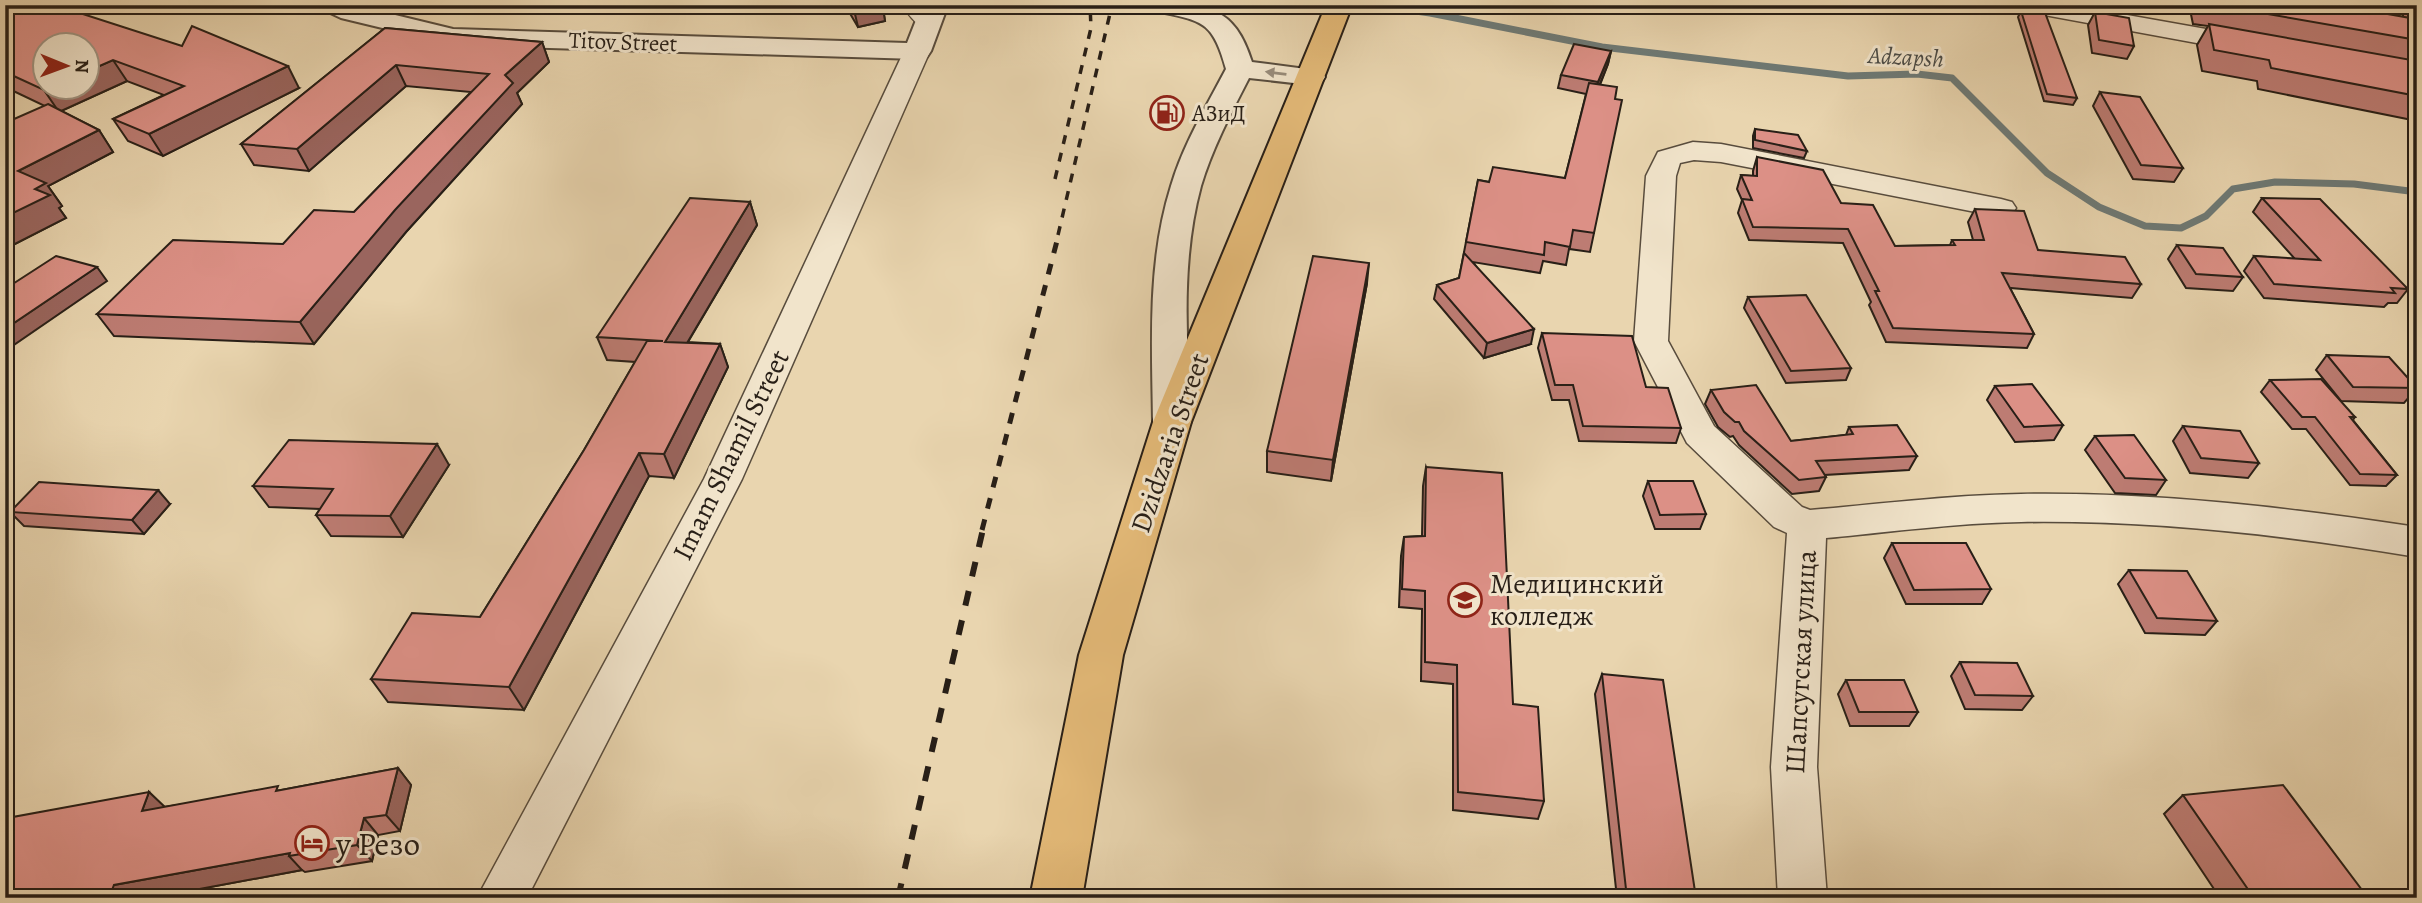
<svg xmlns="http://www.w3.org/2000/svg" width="2422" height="903" font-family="Alegreya,serif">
  <rect width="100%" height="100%" fill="#e9d5af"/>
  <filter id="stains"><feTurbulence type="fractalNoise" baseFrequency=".00286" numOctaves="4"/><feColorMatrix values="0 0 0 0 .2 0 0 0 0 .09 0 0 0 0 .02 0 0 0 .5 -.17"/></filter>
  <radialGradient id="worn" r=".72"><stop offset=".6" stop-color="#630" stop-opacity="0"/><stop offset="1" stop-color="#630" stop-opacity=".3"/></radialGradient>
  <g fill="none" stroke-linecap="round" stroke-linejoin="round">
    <polyline stroke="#6e7a76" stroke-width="7" points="1373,5 1430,13 1602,47 1848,76 1917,74 1952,78 2047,173 2099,207 2145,226 2181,228 2206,216 2233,189 2275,182 2354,184 2417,192"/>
    <g stroke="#584c3d" stroke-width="3">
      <g id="minor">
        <path d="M902 5H928L941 22 938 27C920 32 912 19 902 5Z"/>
        <polygon points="2016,5 2071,5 2251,37 2260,40 2264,45 2260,50 2251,53 2028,12 2019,10"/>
        <polygon points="917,43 926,46 930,51 742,479 527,898 477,898 704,479 904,51 908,46"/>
        <path d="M1693 142 1721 144 2001 199 2012 202 2016 208 2012 214 2001 217 1721 162 1694 160 1680 163 1676 176 1668 341 1714 426 1802 507 1810 510C1880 504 1951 495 2021 494 2154 492 2286 507 2417 527V557C2286 535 2154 520 2021 522 1956 523 1891 532 1826 538L1817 767 1827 898H1778L1771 767 1787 533 1774 527 1687 443 1634 341 1646 176 1658 152Z"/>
      </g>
    </g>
    <g stroke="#584c3d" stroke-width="4">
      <g id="tertiary">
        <polygon points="320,5 354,5 453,29 907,43 922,5 948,5 931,51 927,57 917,59 453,45 341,18 324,10"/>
        <path d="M1149 5C1204 5 1233 2 1252 62L1321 71 1325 77 1321 83 1311 85 1249 78C1231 113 1212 149 1201 186 1180 263 1187 344 1191 422L1185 431 1172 435 1159 431 1153 422C1152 344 1147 262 1171 186 1183 145 1206 107 1226 69 1212 17 1200 22 1153 10Z"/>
      </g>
    </g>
    <g stroke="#281f17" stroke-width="4">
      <polygon id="trunk" points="1326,5 1352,5 1191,422 1123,655 1082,898 1030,898 1079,655 1153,422"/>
    </g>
    <use href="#minor" fill="#f1e4cb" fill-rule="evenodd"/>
    <use href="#tertiary" fill="#f1e4cb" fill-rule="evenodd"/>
    <use href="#trunk" fill="#e4ba78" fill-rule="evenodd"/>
    <g stroke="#281f17" stroke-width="3.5" stroke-dasharray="9 9" stroke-linecap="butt">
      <polyline points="1055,179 1091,28 1090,5"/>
      <polyline points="1058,235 1112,5"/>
    </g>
    <polyline stroke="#281f17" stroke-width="5" stroke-dasharray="11 11" stroke-linecap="butt" points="982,530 1059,233"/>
    <polyline stroke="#281f17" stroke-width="6" stroke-dasharray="15 15" stroke-linecap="butt" points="898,898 983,529"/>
  </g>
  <g fill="#bd7c73" stroke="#281f17" stroke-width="2">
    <polygon points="5,5 299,88 163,156 128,141 113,119 164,95 127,81 61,111 99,130 113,152 48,186 62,206 59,208 66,218 5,249 45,106 5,87"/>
    <polygon points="108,5 139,5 120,13"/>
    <polygon points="845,5 881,5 883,8 885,21 858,27"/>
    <polygon points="2088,5 2121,5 2118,11"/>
    <polygon points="2189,5 2337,5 2403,17 2403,5 2417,5 2417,121 2258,89 2257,81 2202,71 2197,45 2208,26 2193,24"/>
    <polygon points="2021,11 2077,98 2073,105 2044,101 2018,17"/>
    <polygon points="2095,12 2134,46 2127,59 2092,53 2088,25"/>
    <polygon points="385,28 542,42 549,62 517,93 522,104 406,232 314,344 114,336 97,314 283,244 354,212 471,92 406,86 309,171 254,165 241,144"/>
    <polygon points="1611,51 1608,64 1600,85 1594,233 1590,252 1569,249 1566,265 1543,261 1540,273 1473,262 1531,344 1484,358 1434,299 1437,285 1459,278 1478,180 1489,182 1565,178 1586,94 1558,88 1561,75"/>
    <polygon points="2100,92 2183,168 2174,182 2133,179 2093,106"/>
    <polygon points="1755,129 1807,151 1804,158 1753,148 1753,136"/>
    <polygon points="1757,157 1841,203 1895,246 1950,245 1952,240 1973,240 1968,222 1975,209 2038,250 2141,284 2132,298 2010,288 2034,334 2027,348 1886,342 1869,305 1871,302 1843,243 1749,240 1738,213 1742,200 1737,189 1741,175 1753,176 1753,171"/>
    <polygon points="2262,198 2408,289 2397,303 2388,303 2384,307 2264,298 2244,271 2254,256 2295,259 2253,212"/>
    <polygon points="750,202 757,225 688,342 720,344 728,367 674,478 649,476 524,710 388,702 371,679 480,617 584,450 635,362 607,360 597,337"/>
    <polygon points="2177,245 2243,277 2233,291 2186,288 2168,259"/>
    <polygon points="1367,283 1331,481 1267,472 1267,451"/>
    <polygon points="1748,297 1851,368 1846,380 1786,383 1744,308"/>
    <polygon points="1542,333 1646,387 1681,428 1676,443 1579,441 1569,400 1552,400 1538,348"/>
    <polygon points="2327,355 2417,388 2404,403 2341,401 2316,370"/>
    <polygon points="2270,380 2355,417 2353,420 2397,475 2386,486 2350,485 2306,429 2292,429 2261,392"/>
    <polygon points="1995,386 2063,425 2054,440 2015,442 1987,400"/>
    <polygon points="1711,390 1791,441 1846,435 1849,427 1917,456 1909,470 1825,475 1826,477 1819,491 1792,494 1739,445 1733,436 1730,437 1718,427 1705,404"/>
    <polygon points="2183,426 2259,463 2248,478 2190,473 2173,441"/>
    <polygon points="2095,436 2166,480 2156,495 2115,493 2085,450"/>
    <polygon points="449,465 403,537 331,536 316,515 320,509 269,507 253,486"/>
    <polygon points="1426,467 1513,704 1544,801 1538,819 1453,810 1453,684 1421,681 1422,609 1399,607 1401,556 1404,537 1422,536 1423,486"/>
    <polygon points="1648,481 1706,514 1700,529 1655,529 1643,496"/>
    <polygon points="170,504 144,534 24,526 10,512"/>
    <polygon points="1892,543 1991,589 1982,604 1906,604 1884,558"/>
    <polygon points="2129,570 2217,621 2205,635 2145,633 2118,584"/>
    <polygon points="1960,662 2033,696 2022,710 1965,709 1951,676"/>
    <polygon points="1602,674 1696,898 1617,898 1595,694"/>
    <polygon points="1846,680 1918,712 1909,726 1850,726 1838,694"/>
    <polygon points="398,768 411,785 400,831 378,835 372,861 305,872 302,870 151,898 149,792 164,807 281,790"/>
    <polygon points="2183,795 2368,898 2220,898 2164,814"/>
  </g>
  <g fill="#9a655e" stroke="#281f17" stroke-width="2">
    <polygon points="115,5 139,5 120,13"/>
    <polygon points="883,8 885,21 858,27 855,14"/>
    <polygon points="542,42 549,62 517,93 522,104 406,232 314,344 300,322 505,75"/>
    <polygon points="1611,51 1608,64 1595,96 1598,82"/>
    <polygon points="113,60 127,81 59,112 44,90 50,88 88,88 88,71"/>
    <polygon points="396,65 406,86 309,171 297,149"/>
    <polygon points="288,66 299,88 163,156 149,134"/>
    <polygon points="99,130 113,152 48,186 62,206 59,208 66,218 5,249 5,217 18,171"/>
    <polygon points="750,202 757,225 674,365 665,342"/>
    <polygon points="1369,263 1367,283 1331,481 1333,460"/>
    <polygon points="97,267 107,281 5,351 5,329"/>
    <polygon points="1534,329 1531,344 1484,358 1487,343"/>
    <polygon points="720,344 728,367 674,478 664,454"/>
    <polygon points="5,387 13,400 5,403"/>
    <polygon points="437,444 449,465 403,537 390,516"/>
    <polygon points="639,453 649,476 524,710 509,687"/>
    <polygon points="158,490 170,504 144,534 132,520"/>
    <polygon points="398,768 411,785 400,831 386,815"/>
    <polygon points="149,792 167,809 142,811"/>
    <polygon points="364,818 378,835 372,861 357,845"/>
    <polygon points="290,853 289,856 302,870 151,898 72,898 114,885"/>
  </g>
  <g fill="#dc9086" stroke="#281f17" stroke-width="2">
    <polygon points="5,5 55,5 182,46 192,26 288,66 149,134 113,119 184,86 113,60 88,71 88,46 46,46 46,88 50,88 44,90 5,72"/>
    <polygon points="850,5 881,5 883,8 855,14"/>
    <polygon points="2216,5 2337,5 2416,19 2417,5 2417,40"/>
    <polygon points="2030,8 2044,10 2077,98 2047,94 2021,11"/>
    <polygon points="2095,12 2129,18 2134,46 2099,40"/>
    <polygon points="2209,24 2417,61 2417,96 2271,68 2269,60 2214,50"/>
    <polygon points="385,28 542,42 505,75 513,83 395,210 300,322 97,314 173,240 283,244 314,210 354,212 489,74 396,65 297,149 241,144"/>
    <polygon points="1574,44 1611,51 1598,82 1561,75"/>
    <polygon points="1589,83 1617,87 1615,99 1622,100 1594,233 1573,230 1570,247 1545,242 1544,255 1466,242 1478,180 1489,182 1493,167 1565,178"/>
    <polygon points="2100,92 2140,97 2183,168 2141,165"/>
    <polygon points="48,104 99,130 18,171 46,183 35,189 50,195 5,217 5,123"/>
    <polygon points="1755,129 1798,135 1807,151 1755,140"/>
    <polygon points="1757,157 1823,170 1841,203 1873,205 1895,246 1955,245 1952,240 1984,240 1975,209 2024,211 2038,250 2125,257 2141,284 2002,273 2034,334 1893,328 1875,291 1879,291 1848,229 1753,227 1742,199 1752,200 1741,175 1757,176"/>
    <polygon points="690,198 750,202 665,342 720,344 664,454 639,453 509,687 371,679 412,613 480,617 584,450 647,341 663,341 597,337"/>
    <polygon points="2262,198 2320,199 2408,289 2391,288 2395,293 2274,284 2254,256 2320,260"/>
    <polygon points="2177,245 2223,248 2243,277 2196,274"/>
    <polygon points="1464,253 1534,329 1487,343 1437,285 1459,278"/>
    <polygon points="56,256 97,267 5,329 5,289"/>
    <polygon points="1313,256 1369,263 1333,460 1267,451"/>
    <polygon points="1806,295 1851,368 1791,371 1748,297"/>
    <polygon points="1542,333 1632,336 1646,387 1668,388 1681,428 1583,426 1573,385 1555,385"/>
    <polygon points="2327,355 2389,357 2417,388 2353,387"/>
    <polygon points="2321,379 2355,417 2350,417 2397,475 2360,474 2315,417 2302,417 2270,380"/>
    <polygon points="2032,384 2063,425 2024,427 1995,386"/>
    <polygon points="1756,385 1791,441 1853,434 1849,427 1897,425 1917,456 1816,461 1826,477 1799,480 1744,431 1739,422 1735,422 1724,412 1711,390"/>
    <polygon points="2183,426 2240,431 2259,463 2201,458"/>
    <polygon points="2134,435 2166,480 2125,478 2095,436"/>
    <polygon points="289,440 437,444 390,516 316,515 333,489 253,486"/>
    <polygon points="1426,467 1502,473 1513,704 1538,707 1544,801 1458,792 1457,665 1425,662 1425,591 1402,589 1404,537 1425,536"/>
    <polygon points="1648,481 1693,481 1706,514 1660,515"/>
    <polygon points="39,482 158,490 132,520 10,512"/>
    <polygon points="1892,543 1966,543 1991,589 1914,590"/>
    <polygon points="2129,570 2187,571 2217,621 2157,618"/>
    <polygon points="1960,662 2017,663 2033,696 1975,695"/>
    <polygon points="1602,674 1663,680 1696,898 1627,898"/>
    <polygon points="1846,680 1904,680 1918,712 1859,712"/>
    <polygon points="398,768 386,815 364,818 357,845 289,856 290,853 114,885 112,890 72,898 5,898 5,835 13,817 149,792 142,811 278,786 276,791"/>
    <polygon points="2283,785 2368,898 2254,898 2183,795"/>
  </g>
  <defs><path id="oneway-solid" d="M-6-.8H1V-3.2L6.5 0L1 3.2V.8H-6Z" transform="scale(1.75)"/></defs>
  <use fill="#978b7a" href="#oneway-solid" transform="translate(1276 73) rotate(-173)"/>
  <defs>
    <g id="fuel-ring" transform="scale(1.75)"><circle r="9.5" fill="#f1e4cb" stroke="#8f2418" stroke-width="1.5"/><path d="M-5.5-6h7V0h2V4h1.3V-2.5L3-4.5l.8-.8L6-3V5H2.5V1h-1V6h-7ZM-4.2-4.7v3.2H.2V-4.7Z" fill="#8f2418"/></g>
    <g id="university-ring" transform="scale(1.75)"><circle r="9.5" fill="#f1e4cb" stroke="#8f2418" stroke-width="1.5"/><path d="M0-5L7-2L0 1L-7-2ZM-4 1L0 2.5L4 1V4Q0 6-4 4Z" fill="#8f2418"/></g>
    <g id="hotel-ring" transform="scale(1.75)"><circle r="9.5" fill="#f1e4cb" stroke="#8f2418" stroke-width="1.5"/><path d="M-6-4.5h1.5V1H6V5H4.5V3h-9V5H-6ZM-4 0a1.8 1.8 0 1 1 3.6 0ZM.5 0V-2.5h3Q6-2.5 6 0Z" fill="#8f2418"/></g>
  </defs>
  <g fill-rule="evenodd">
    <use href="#fuel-ring" x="1167" y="113"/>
    <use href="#university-ring" x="1465" y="600"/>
    <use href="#hotel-ring" x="312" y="843"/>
  </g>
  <g text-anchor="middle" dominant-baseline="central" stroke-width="6" stroke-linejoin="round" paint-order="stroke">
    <g font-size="23" fill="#281f17" stroke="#f1e4cb">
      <text transform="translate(623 42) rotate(2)">Titov Street</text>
    </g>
    <g font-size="23" fill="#281f17" stroke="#f1e4cb" text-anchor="start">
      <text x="1192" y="113">АЗиД</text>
    </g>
    <g font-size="24" font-style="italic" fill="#4b4c47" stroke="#f1e4cb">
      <text transform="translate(1906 57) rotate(3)">Adzapsh</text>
    </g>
    <g font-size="28" fill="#281f17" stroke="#f1e4cb">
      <text transform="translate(1170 443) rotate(-71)">Dzidzaria Street</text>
      <text transform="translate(731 455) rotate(-64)">Imam Shamil Street</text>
      <text transform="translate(1801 662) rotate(-87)">Шапсугская улица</text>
    </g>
    <g font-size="28" fill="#281f17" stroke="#f1e4cb" text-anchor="start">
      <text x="1490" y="584">Медицинский<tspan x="1490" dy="32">колледж</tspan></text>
    </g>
    <g font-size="33" fill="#281f17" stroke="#f1e4cb" text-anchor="start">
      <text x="336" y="843">у Резо</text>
    </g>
  </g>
  <rect width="2422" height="903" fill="none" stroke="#e9d5af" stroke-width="28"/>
  <rect x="7" y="7" width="2408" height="889" fill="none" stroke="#281f17" stroke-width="3.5"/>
  <rect x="14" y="14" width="2394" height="875" fill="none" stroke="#281f17" stroke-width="2"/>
  <g transform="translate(66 66) rotate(91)"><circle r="33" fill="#f1e4cb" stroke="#a19583" stroke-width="2"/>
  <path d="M0-5L12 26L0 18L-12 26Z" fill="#8f2418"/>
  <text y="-10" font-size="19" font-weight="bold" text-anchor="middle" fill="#281f17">N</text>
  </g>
  <rect width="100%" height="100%" filter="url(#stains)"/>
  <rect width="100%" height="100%" fill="url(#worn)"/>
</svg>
